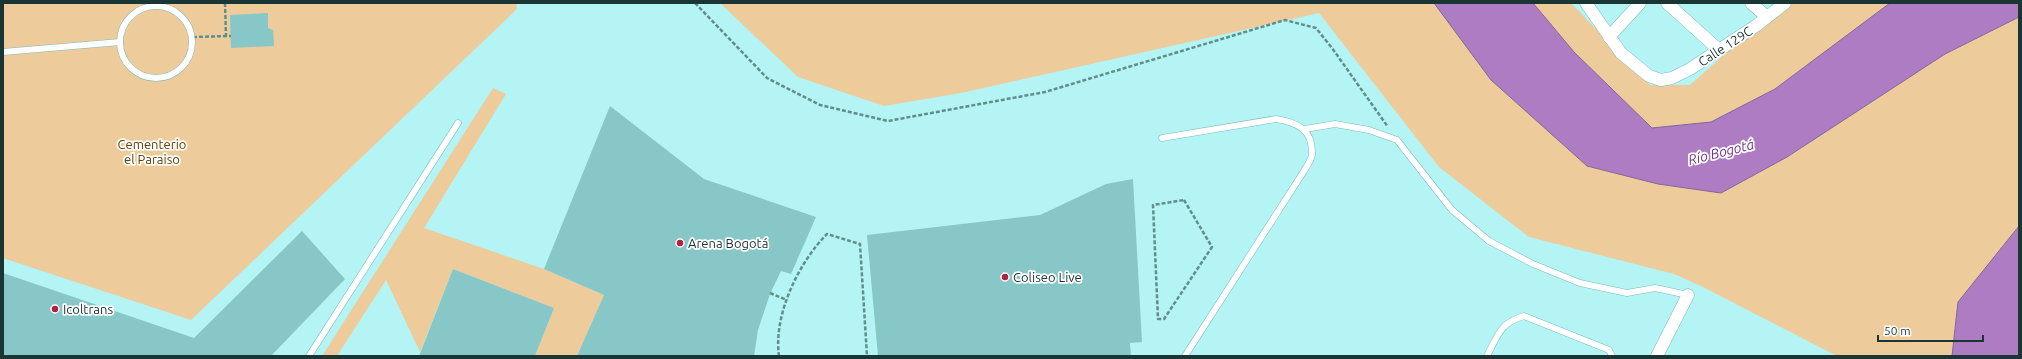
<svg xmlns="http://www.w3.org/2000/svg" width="2022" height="359" font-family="Ubuntu,sans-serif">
  <rect width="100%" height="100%" fill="#b4f4f4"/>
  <g fill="#edcb9b">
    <polygon points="3,3 516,3 517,9 191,320 3,258"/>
    <polygon points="720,3 1434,3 1491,80 1587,166 1658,184 1721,193 1787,157 1945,54 2019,17 2019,226 1958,302 1952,356 1837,356 1701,286 1674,274 1529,237 1439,167 1319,13 961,93 884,106 798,77"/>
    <polygon points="1533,3 1571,3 1650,85 1690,85 1782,3 1890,3 1775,89 1711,122 1652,128 1574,52"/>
    <polygon points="493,88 506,94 424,228 544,269 604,295 577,356 535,356 554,308 453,269 420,352 386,280 337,356 322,356"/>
  </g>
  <g fill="#ae7cc2" stroke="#826798">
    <polygon points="1434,3 1533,3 1574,52 1652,128 1711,122 1775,89 1890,3 2019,3 2019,17 1945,54 1787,157 1721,193 1658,184 1587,166 1491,80"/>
    <polygon points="2019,226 2019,356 1952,356 1958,302"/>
  </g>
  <g fill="#88c7c7">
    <polygon points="268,13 268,28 273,30 274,46 231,48 230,15"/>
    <polygon points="610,106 704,179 816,217 791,274 781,271 770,294 758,330 754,356 577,356 604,295 544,269"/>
    <polygon points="1133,179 1142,342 1130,343 1131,356 878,356 867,235 1040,215 1106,184"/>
    <polygon points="302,231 345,279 271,356 3,356 3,273 194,338"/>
    <polygon points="453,269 554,308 535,356 419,356"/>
  </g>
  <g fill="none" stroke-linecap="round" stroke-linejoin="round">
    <g stroke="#7cbbbb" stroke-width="7">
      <g id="service">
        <circle cx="156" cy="42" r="36"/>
        <polyline points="3,52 120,42"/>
        <polyline points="1305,129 1335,124 1369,130 1397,140 1452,210 1489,241 1533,264 1580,283 1627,293 1655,288 1688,295"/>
        <path d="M1162 138 1276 119C1296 122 1313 129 1312 154 1312 159 1307 166 1304 171L1185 356"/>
        <polyline points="309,356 458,123"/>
        <path d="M1487 356C1498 335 1500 323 1524 316L1609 350 1612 356"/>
      </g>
    </g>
    <g stroke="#7cbbbb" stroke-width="13">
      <g id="minor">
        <polyline points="1586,3 1621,53 1649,76 1661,80 1672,78 1690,69 1757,25 1785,3"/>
        <polyline points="1667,3 1719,50"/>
        <polyline points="1751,3 1767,17"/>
        <polyline points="1609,37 1640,3"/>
        <polyline points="1657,356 1688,295"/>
      </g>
    </g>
    <g stroke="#628d8d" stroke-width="2.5" stroke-dasharray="4 2" stroke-linecap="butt">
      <polyline points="225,3 226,36"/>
      <polyline points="695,3 767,78 820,105 888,121 1045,92 1285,20 1316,28 1332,48 1388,127"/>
      <polyline points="193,37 231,36"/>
      <polygon points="1184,200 1212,247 1164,319 1158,319 1153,205"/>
      <polyline points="770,293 787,300"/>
      <path d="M779 356C773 315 799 262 827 234L860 244 867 356"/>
    </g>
    <use href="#service" stroke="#fff" stroke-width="6"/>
    <use href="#minor" stroke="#fff" stroke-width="12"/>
  </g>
  <g fill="#b32140" stroke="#fff" stroke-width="1.5">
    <circle cx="680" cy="243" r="4"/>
    <circle cx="1005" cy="277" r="4"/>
    <circle cx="55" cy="309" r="4"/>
  </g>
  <g text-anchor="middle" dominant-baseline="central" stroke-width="3.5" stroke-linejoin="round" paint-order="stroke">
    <g font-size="13" fill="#1b3535" stroke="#fff">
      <text transform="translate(1725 46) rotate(-33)">Calle 129C</text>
    </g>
    <g font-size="13" fill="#634100" stroke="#fff">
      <text x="152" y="144">Cementerio<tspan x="152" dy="15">el Paraiso</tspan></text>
    </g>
    <g font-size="13" fill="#1b3535" stroke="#fff" text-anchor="start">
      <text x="688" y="243">Arena Bogotá</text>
      <text x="1013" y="277">Coliseo Live</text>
      <text x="63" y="309">Icoltrans</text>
    </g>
    <g font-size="14" font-style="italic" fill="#73358a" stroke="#fff">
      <text transform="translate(1721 152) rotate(-14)">Río Bogotá</text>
    </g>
  </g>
  <rect width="2022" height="359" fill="none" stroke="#1b3535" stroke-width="8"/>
  <path d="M1878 335v6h105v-6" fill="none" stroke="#1b3535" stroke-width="2"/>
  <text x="1884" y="335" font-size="12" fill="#1b3535" stroke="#ffffff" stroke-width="3" paint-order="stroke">50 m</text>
</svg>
